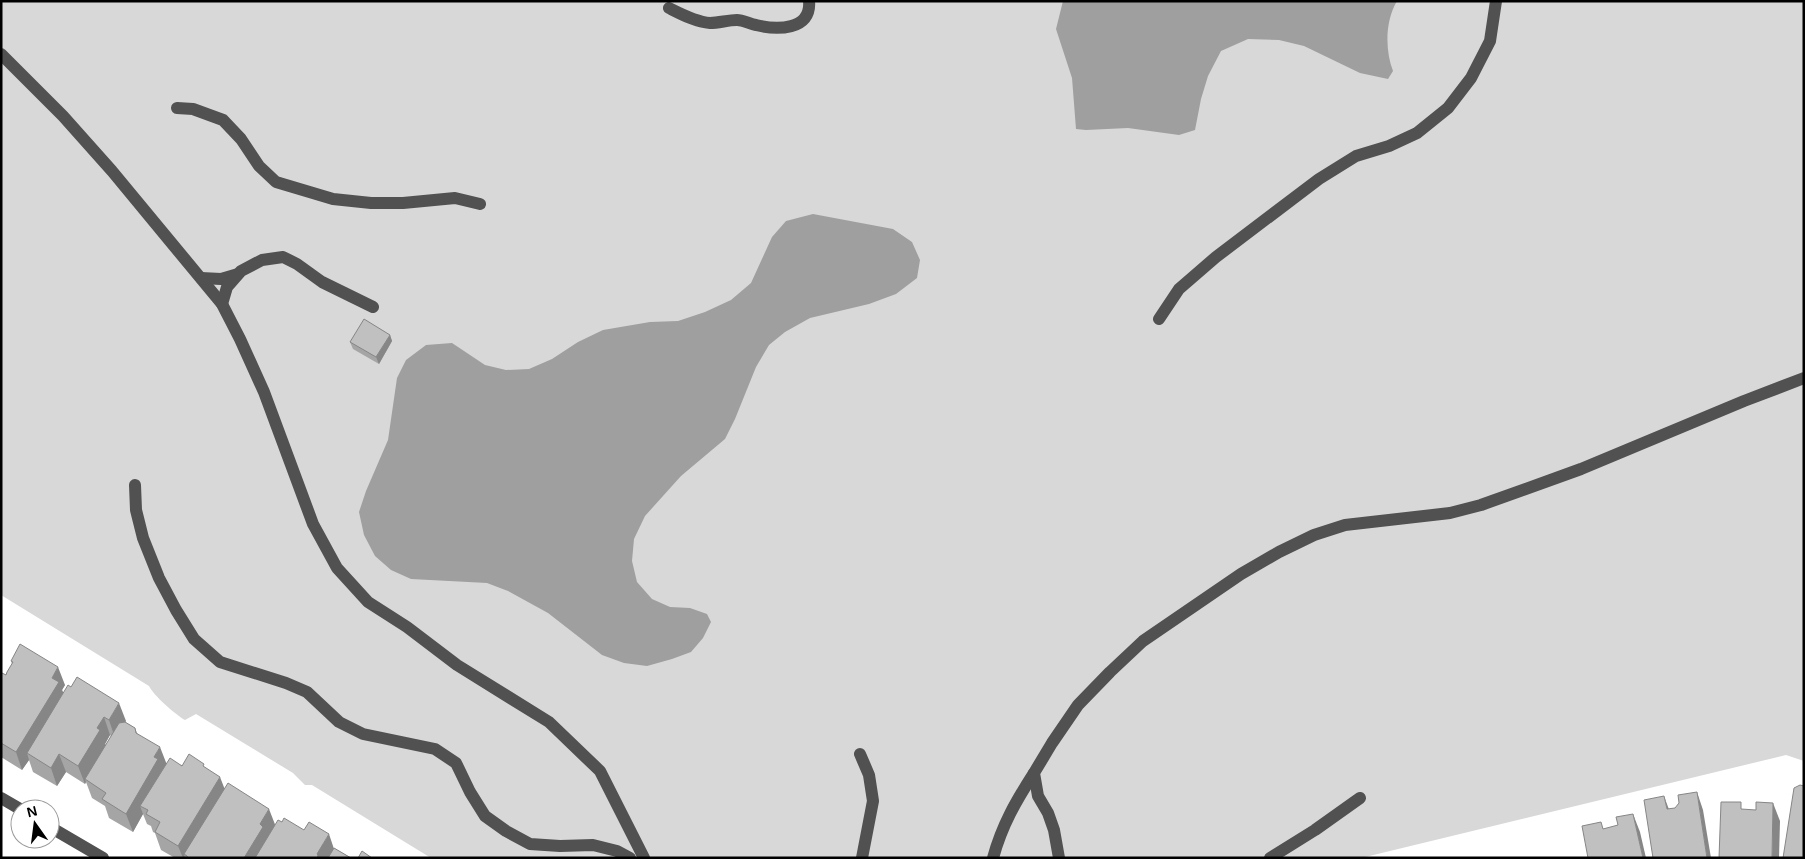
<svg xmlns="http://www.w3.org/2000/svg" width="1805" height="859" font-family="Helvetica,sans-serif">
  <rect width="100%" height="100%" fill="#fff"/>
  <path fill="#d8d8d8" d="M1 1H1804V761L1786 755 1361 858H431L312 785H305L293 773 196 714 185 720C176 715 153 695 149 686L1 595Z"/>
  <g fill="#9f9f9f">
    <path d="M1063 1H1397C1385 21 1385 50 1393 71L1388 79 1360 73 1304 46 1279 40 1248 39 1221 51 1208 76 1201 99 1195 130 1179 135 1128 128 1086 130 1076 129 1072 78 1056 29Z"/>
    <polygon points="813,214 893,229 912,242 920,260 917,278 896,294 869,304 810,318 785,332 769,345 756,367 735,419 725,439 681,476 645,516 634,539 632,561 637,582 652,599 670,607 690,608 707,614 711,622 703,638 691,652 672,659 647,666 624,663 602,655 548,613 508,591 487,583 411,579 391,570 375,556 364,535 359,512 366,491 388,440 397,378 406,360 426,345 452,343 485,365 506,370 529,369 552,359 578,342 603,330 650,322 678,321 705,312 731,300 751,283 772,237 786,221"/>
  </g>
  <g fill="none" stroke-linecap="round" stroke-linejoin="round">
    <g stroke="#515151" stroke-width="12">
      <path d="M669 8C681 14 696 22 710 23 719 23 728 20 737 20 743 20 750 24 756 25 776 30 812 31 809 1"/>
      <polyline points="1,54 63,116 112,171 222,304 240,339 264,392 313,524 337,568 368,602 407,627 457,665 549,722 600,771 644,858"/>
      <polyline points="177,108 193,109 223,120 241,139 259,166 276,182 333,199 371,203 403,203 455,198 480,204"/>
      <polyline points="201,278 221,279 238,274"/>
      <polyline points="222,304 227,287 241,271 262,260 283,257 297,264 322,282 373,307"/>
      <polyline points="1159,319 1179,289 1216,257 1319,179 1356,156 1389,146 1417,133 1448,108 1471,78 1490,41 1496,1"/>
      <polyline points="135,485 136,510 143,538 159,578 176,610 194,639 220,662 286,683 307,692 339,722 363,734 435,749 456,763 470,792 485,816 506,831 530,844 560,846 593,845 617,851 630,858"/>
      <polyline points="860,754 869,775 873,801 862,858"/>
      <polyline points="1,798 20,809"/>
      <polyline points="50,827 103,858"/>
      <path d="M993 858C1002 825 1016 801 1034 773"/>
      <polyline points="1059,858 1054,830 1048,813 1038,796 1034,773 1052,743 1078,705 1110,672 1143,641 1241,574 1279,552 1314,535 1345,525 1450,513 1481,505 1581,469 1744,401 1804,378"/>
      <polyline points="1270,858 1315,830 1360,798"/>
    </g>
  </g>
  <g fill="#a5a5a5" fill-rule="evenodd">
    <polygon points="390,335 392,341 379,364 353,349 350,342"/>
    <path d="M11 661 65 685 62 690 63 692 126 721 125 722 135 728 137 733 166 763 206 768 224 788 275 825 334 848 351 858H175L161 850 155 833 153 832 151 826 147 824 143 814 133 832 109 818 105 806 92 798 86 782 85 784 66 772 57 786 33 772 29 760 22 770 1 757V675H6L12 664ZM110 735 111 736 106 745 105 744Z"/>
  </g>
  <g fill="#868686">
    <polygon points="390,335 392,341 379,364 376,357"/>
    <polygon points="58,667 65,685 62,690 66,700 27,753 29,760 22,770 16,752 52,678"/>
    <polygon points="119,703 126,721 115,738 109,720"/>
    <polygon points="104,717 110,735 105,744 107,748 85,779 86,782 85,784 78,766 97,728"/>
    <polygon points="160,747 167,765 140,806 143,814 133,832 126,814 154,757"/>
    <polygon points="59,754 66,772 57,786 51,768"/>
    <polygon points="220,777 227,795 184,854 185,858 183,858 178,846"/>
    <polygon points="1697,792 1703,810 1711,858 1707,858"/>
    <polygon points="1664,796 1671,815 1667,809"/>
    <polygon points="1773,803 1780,821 1779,858 1772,858"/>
    <polygon points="269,809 276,827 262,858 244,858 260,824"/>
    <polygon points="1633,814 1640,832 1646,858 1643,858"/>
    <polygon points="329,834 335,852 332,858 317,858 317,854"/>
  </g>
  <g fill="#c0c0c0" stroke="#868686">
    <polygon points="364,319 390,335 376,357 350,342"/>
    <polygon points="20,644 58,667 52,678 59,682 16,752 1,743 1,675 2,673 6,675 7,672 13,662 11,661"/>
    <polygon points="77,677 119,703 109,720 104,717 97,728 100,730 78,766 59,754 51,768 27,753 68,685 71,687"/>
    <polygon points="125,722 135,728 136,733 160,747 154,757 158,759 126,814 102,799 106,793 85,779 119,723"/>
    <polygon points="189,754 204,764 203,766 220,777 178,846 155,832 160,822 146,814 148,810 140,806 170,758 182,766"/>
    <polygon points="228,783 269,809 260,824 263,827 244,858 188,858 187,856 184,854"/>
    <polygon points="1800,785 1804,786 1804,858 1783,858 1794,788"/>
    <polygon points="1697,792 1707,858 1653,858 1644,800 1664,796 1667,809 1675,808 1679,803 1678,795"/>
    <polygon points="1721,802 1741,802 1741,809 1756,810 1756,802 1773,803 1772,858 1719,858"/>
    <polygon points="1633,814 1643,858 1588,858 1582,826 1601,822 1603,829 1618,825 1616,817"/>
    <polygon points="284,818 304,830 309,822 329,834 317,854 318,855 317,858 255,858 278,820 282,822"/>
    <polygon points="334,848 351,858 328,858"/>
    <polygon points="362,851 372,858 358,858"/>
  </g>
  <rect width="1805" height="859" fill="none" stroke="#000000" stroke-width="5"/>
  <g transform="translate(35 824) rotate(346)"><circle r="24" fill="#ffffff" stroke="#999999"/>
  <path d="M0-4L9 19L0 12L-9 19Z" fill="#000000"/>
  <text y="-8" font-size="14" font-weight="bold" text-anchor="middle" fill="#000000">N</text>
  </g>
</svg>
